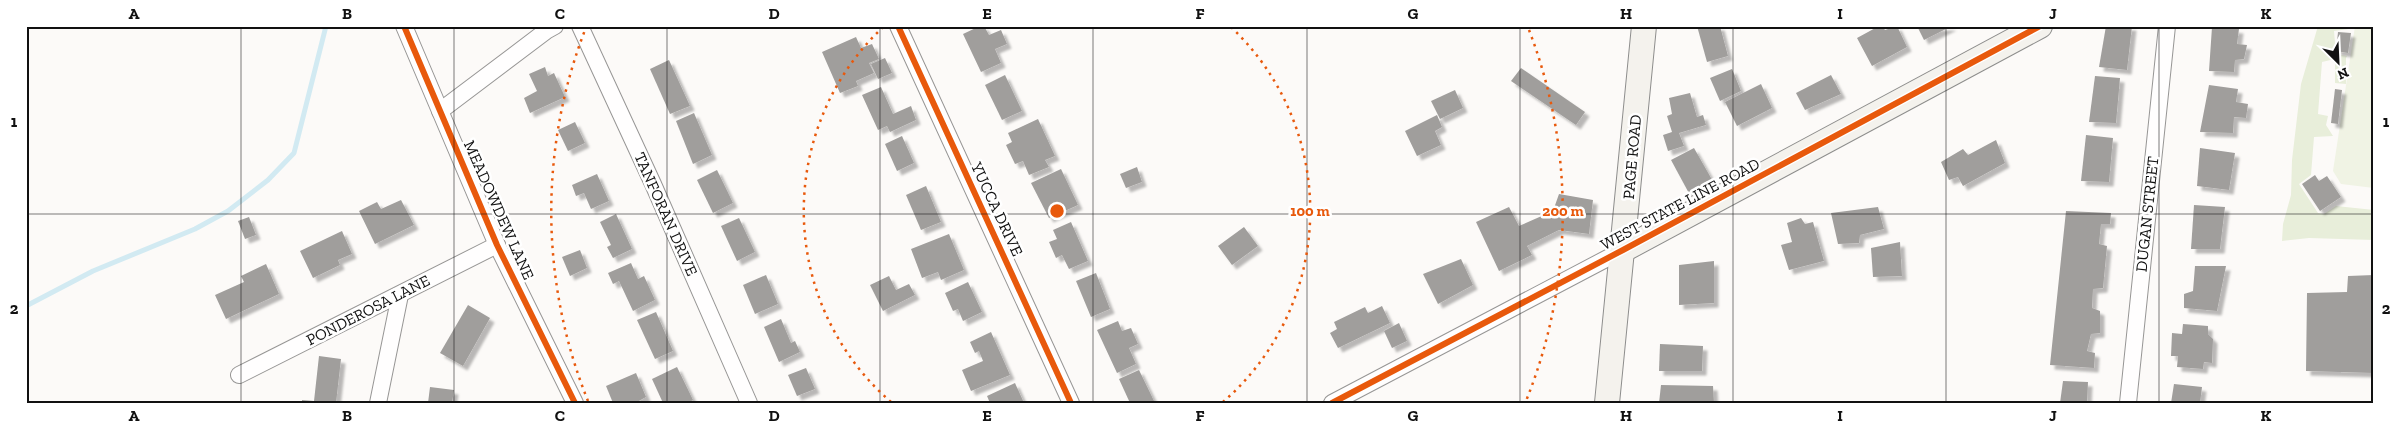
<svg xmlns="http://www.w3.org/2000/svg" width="2400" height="429" font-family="'Zilla Slab',serif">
  <defs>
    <filter id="shadow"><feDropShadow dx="4.5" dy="4.5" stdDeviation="1" flood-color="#0004"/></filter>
  </defs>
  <rect width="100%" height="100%" fill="#fcfaf8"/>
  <polygon fill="#e8eeda" points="2318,26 2349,26 2349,29 2334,31 2336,54 2347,56 2346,58 2346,84 2335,83 2335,59 2322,62 2318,114 2328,116 2326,125 2333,136 2314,137 2311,175 2299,184 2318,213 2324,214 2336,206 2374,210 2374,240 2309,238 2282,241 2283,224 2291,195 2292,160 2301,84"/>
  <polygon fill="#f0f3e4" points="2355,26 2374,26 2374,188 2341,184 2333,171"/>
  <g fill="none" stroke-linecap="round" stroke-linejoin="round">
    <polyline stroke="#d2eaf2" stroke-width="5" points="26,306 93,271 195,229 228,211 268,180 294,153 326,26"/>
  </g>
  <g fill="#a09e9c" filter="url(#shadow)">
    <polygon points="980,26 984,26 989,35 1001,30 1007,44 995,49 1001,63 981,72 963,34"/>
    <polygon points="1697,26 1720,26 1728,56 1707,62"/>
    <polygon points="1879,26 1882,26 1885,30 1897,26 1907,47 1872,66 1857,38"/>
    <polygon points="1917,26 1952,26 1924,40"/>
    <polygon points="2106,26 2132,26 2127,70 2099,67"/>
    <polygon points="2212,27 2239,29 2237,44 2247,45 2244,59 2235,60 2234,72 2209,71"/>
    <polygon points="2338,32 2351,33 2348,53 2336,51"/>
    <polygon points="856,37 861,48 872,44 879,59 869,63 874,73 856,81 858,86 840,93 822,52"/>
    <polygon points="885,58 892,73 878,79 871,64"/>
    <polygon points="669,60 690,106 670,114 650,69"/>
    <polygon points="545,67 548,76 554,73 565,97 530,113 524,98 537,91 529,74"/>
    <polygon points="1521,68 1585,112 1576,125 1511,81"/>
    <polygon points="1732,69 1741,91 1720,101 1710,78"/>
    <polygon points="1005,75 1022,111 1002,120 985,85"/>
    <polygon points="1831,75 1841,94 1805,110 1796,93"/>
    <polygon points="2095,76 2120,78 2116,123 2089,122"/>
    <polygon points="1761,84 1772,108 1737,126 1725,102"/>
    <polygon points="2209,85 2238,89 2236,102 2248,104 2246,118 2234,117 2233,133 2200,132"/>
    <polygon points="881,87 893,114 911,106 916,120 890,132 887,126 878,130 862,95"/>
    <polygon points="2335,89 2342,90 2338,124 2331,123"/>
    <polygon points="1455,90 1463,108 1440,119 1431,101"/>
    <polygon points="1690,93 1697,117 1703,115 1706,125 1679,133 1684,146 1668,151 1663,135 1672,132 1667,116 1672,114 1669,98"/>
    <polygon points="694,113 712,155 693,164 676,121"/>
    <polygon points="1437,115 1442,127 1435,131 1441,145 1417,156 1405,131"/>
    <polygon points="1038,119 1055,156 1045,160 1049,167 1029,175 1023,161 1015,164 1006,145 1012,142 1008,133"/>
    <polygon points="575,122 585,143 568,151 558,130"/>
    <polygon points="2086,135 2113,138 2109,182 2081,181"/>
    <polygon points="902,136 914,163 897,171 885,144"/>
    <polygon points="1996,140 2005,163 1963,186 1958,177 1949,180 1941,162 1963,149 1968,155"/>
    <polygon points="1694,148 1715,185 1691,197 1671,160"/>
    <polygon points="2200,148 2235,153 2229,190 2197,186"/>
    <polygon points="1137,167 1142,182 1126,188 1120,174"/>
    <polygon points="1061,169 1078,205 1049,218 1031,183"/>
    <polygon points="717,170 733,203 713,213 697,180"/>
    <polygon points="597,174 609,201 591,209 584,193 576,196 572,185"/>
    <polygon points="2315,175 2319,181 2327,176 2341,197 2320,211 2302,184"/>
    <polygon points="926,186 941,222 921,230 906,195"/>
    <polygon points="1559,194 1593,200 1589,234 1559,230 1527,246 1532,255 1499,271 1476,222 1509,207 1519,226 1553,211"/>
    <polygon points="401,200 414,225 375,244 359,211 377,202 381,209"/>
    <polygon points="2194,205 2225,207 2220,249 2191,249"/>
    <polygon points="1878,207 1884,229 1860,235 1859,243 1838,244 1831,213"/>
    <polygon points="2066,211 2111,213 2110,224 2101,224 2099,244 2107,246 2103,288 2093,289 2092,308 2100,311 2100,333 2091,334 2087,351 2095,353 2094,368 2050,365"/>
    <polygon points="616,214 632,249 613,258 607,247 611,245 600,222"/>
    <polygon points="249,217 256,235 245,239 238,221"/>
    <polygon points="739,218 755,252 737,261 721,226"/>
    <polygon points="1801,218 1805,224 1813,222 1824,261 1789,270 1781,245 1792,242 1787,223"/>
    <polygon points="1071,222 1088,261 1069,269 1062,255 1056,258 1049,242 1057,239 1053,230"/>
    <polygon points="1244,227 1258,246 1232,265 1218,246"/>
    <polygon points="342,231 352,254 338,260 340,265 313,278 300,251"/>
    <polygon points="949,234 964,270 941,280 938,272 922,278 911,249"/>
    <polygon points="1900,242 1902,276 1873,277 1871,248"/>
    <polygon points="580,250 587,268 570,276 562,257"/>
    <polygon points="1461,259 1473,285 1438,304 1423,274"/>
    <polygon points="1714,261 1714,303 1679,305 1679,265"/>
    <polygon points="631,263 638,279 644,276 655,300 633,311 619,281 613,284 608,273"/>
    <polygon points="266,264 279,294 226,319 215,295 244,282 241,276"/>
    <polygon points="2195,266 2226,266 2217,311 2184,308 2184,294 2193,291"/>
    <polygon points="1096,273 1110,309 1091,317 1076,281"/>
    <polygon points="766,275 778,304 755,314 743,285"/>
    <polygon points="2374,275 2374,373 2306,371 2307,293 2347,292 2348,276"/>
    <polygon points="889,276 896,290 909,284 915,295 883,311 870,285"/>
    <polygon points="968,282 982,312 963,321 958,309 953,311 945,293"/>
    <polygon points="468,305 490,318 463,366 440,353"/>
    <polygon points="1382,306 1390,323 1338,348 1330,333 1337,329 1334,322 1365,307 1368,313"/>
    <polygon points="656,312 673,351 655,359 637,320"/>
    <polygon points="781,319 791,343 795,341 800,352 779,362 764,327"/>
    <polygon points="1118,321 1122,331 1131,328 1138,344 1129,348 1136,364 1117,373 1097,330"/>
    <polygon points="1399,323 1407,341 1392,348 1384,331"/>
    <polygon points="2183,324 2208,326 2208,334 2213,339 2212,363 2204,362 2203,369 2177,367 2178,356 2171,356 2172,333 2182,334"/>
    <polygon points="991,332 1010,375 971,391 962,370 983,361 979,351 975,353 970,342"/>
    <polygon points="1660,344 1703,346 1702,371 1659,371"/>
    <polygon points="319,356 341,359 336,403 302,403 302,400 314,401"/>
    <polygon points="677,367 693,400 688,403 663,403 652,379"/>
    <polygon points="806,368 815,389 797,396 788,375"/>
    <polygon points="1139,370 1155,403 1130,403 1119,379"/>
    <polygon points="636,373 646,397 635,403 613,403 606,386"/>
    <polygon points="2063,381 2088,382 2087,403 2060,403"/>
    <polygon points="1015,383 1024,403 990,403 987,396"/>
    <polygon points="2174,384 2202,387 2200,403 2171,403"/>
    <polygon points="1661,385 1713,386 1714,403 1659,403"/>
    <polygon points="430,387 454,390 452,403 428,403"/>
  </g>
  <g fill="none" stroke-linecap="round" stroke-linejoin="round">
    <g stroke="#979695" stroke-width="18">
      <g id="street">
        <polyline points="404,26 497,245 575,403"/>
        <polyline points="580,26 653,184 749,403"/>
        <polyline points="898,26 1071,403"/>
        <polyline points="440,111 546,31 555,26"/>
        <polyline points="239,375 497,245"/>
        <polyline points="378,403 400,295"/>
        <polyline points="1332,403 1623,250"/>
        <polyline points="2128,403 2167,26"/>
      </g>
    </g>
    <g stroke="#8d8d8c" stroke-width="26">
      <g id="secondary">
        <polyline points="1623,250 2040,26"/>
        <polyline points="1607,403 1644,26"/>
      </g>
    </g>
    <use href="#street" stroke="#fffefe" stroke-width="16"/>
    <use href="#secondary" stroke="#f4f2ed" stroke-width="24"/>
    <g stroke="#fff" stroke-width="9">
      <g id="cycleway">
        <polyline points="404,26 497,245 575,403"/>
        <polyline points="898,26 1071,403"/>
        <polyline points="1332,403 1623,250 2040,26"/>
      </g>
    </g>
    <use href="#cycleway" stroke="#e8590c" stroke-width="6"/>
  </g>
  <path fill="none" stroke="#111" stroke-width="1" stroke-opacity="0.55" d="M241 26V403M454 26V403M667 26V403M880 26V403M1093 26V403M1307 26V403M1520 26V403M1733 26V403M1946 26V403M2159 26V403M26 214H2374"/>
  <g fill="none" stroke="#e8590c" stroke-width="2.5" stroke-dasharray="2.5 5">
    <path d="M891 402A253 253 0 0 1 883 27M1231 27A253 253 0 0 1 1223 402"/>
    <path d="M588 401A506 506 0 0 1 585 30M1529 30A506 506 0 0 1 1526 401"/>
  </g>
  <g text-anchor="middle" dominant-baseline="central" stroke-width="5" stroke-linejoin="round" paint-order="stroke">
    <g font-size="16" fill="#111" stroke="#fff">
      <text transform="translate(1632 157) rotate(-85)">PAGE ROAD</text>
      <text transform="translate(1680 204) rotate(-28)">WEST STATE LINE ROAD</text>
      <text transform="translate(997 209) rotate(65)">YUCCA DRIVE</text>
      <text transform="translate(499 210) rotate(66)">MEADOWDEW LANE</text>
      <text transform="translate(666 214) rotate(66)">TANFORAN DRIVE</text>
      <text transform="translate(2147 214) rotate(-84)">DUGAN STREET</text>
      <text transform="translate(368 310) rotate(-27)">PONDEROSA LANE</text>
    </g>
  </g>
  <circle cx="1057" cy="211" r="8" fill="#e8590c" stroke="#fff" stroke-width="2.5"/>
  <g font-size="15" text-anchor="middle" font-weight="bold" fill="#e8590c" stroke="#fff" stroke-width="5" stroke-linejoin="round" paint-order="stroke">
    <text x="1310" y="216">100 m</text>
    <text x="1563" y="216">200 m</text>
  </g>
  <rect width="2400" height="429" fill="none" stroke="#ffffff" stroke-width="55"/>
  <g transform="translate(2338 62) rotate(156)" stroke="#ffffff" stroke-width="4" paint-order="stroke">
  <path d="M0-4L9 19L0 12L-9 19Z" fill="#111111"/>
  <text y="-8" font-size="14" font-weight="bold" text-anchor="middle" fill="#111111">N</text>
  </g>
  <rect x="28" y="28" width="2344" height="374" fill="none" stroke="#111" stroke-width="2"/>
  <g font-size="16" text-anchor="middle" font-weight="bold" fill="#111">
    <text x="134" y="19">A</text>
    <text x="347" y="19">B</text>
    <text x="560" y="19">C</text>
    <text x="774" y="19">D</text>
    <text x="987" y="19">E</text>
    <text x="1200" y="19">F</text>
    <text x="1413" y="19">G</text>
    <text x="1626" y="19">H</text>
    <text x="1840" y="19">I</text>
    <text x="2053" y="19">J</text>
    <text x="2266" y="19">K</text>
    <text x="14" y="127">1</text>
    <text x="2386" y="127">1</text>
    <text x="14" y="314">2</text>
    <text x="2386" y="314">2</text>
    <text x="134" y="421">A</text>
    <text x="347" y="421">B</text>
    <text x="560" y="421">C</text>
    <text x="774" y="421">D</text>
    <text x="987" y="421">E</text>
    <text x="1200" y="421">F</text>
    <text x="1413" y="421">G</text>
    <text x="1626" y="421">H</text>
    <text x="1840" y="421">I</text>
    <text x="2053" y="421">J</text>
    <text x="2266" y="421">K</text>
  </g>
</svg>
